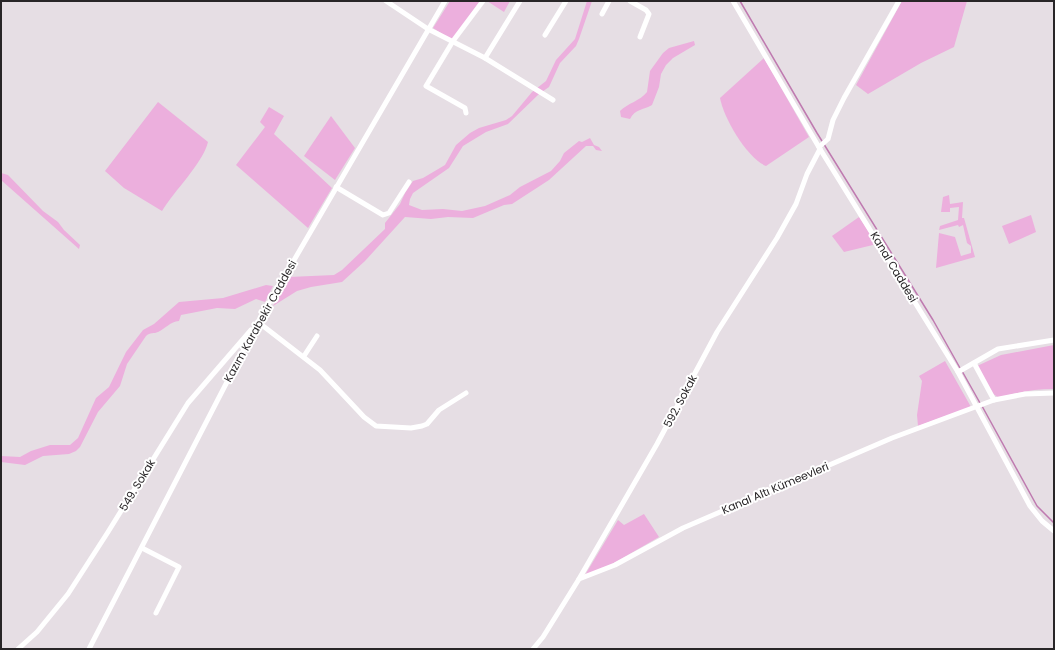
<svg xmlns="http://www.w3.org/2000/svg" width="1055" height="650" font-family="Poppins,sans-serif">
  <rect width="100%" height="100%" fill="#e6dee4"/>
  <g fill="#ecafdd">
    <polygon points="450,1 480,1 452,40 433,28"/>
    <polygon points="487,1 510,1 504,12"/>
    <polygon points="587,1 592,1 579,39 576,46 560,63 549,87 539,94 508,124 486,132 463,146 449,168 413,193 410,199 409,205 422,210 443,209 462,211 485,206 510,195 520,187 551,171 560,161 564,153 579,141 582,142 590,138 594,145 599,147 602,151 596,150 593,146 586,146 549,180 512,204 504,205 473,218 448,217 431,219 405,217 365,261 342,282 311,287 297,291 273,306 289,277 334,275 342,270 385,229 385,223 400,204 405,193 413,181 423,178 445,165 456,145 470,133 479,128 506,120 512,116 532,92 546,81 556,60 575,39"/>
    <polygon points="902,1 967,1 954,47 921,63 868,94 856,85"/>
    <path d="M694 41 695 45 673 58 666 65 661 74 659 87 652 105C643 110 635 109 630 119L621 117 620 111C628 103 640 101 647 92L650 71 663 53 669 48Z"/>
    <path d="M764 58 809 137 766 166C747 158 724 119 720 98Z"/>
    <path d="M158 102 208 142C203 163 174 191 162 211L124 188 105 171Z"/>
    <polygon points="269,107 284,116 274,134 332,188 308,228 236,165 265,127 260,122"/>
    <polygon points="331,116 355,148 335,180 304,156"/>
    <polygon points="1,173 8,175 43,211 58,222 64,230 80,245 79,249 1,180"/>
    <polygon points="949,195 950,204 963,202 962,218 964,218 975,257 936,268 939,233 955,237 961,256 971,253 971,246 967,243 963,225 959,227 958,225 939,230 940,226 958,220 959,207 950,208 950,212 941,212 943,197"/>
    <polygon points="1031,215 1036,232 1009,244 1002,226"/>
    <polygon points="859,217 877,244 844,252 832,236"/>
    <path d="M266 285 273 286 265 302 256 299 235 309 217 308 181 315 179 321C170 322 166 328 158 332 154 334 150 332 146 336L127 364 120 386 98 412 80 447 76 451 69 454 43 456 25 465 1 462V456L20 457 31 451 50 445H70L78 438 96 398 109 387 126 352 143 330 154 324 179 302 223 298Z"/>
    <path d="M1054 345V389C1034 389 1018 392 999 398L992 393 977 366 1001 355Z"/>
    <polygon points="945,361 971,407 918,426 917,415 922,381 919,376"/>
    <polygon points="644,514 659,537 607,567 585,575 618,520 624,525"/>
  </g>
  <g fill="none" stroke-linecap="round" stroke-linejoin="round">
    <g stroke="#bf7ab0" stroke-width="1.5">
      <polyline points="740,1 817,133 933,320 960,368"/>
      <polyline points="962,371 980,403"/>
      <polyline points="982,406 1037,506 1054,523"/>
    </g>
    <g stroke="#fff" stroke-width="5">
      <polyline points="386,1 428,29 485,58 553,100"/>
      <polyline points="630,1 646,10 649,14 640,37"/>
      <polyline points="733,1 820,149 958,372 1030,506 1042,521 1054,531"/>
      <polyline points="602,14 609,1"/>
      <polyline points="545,35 566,1"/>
      <polyline points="485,58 520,1"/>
      <polyline points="466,113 465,108 426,86 453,41 483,1"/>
      <polyline points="819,147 828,139 833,120 844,98 899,1"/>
      <polyline points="336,187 383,215 389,213 409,182"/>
      <polyline points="256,324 258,322 320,370 364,417 376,426 411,428 422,426 427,424 439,410 466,393"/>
      <polyline points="304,356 317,336"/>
      <polyline points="974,363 994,400"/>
      <polyline points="958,372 998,349 1054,340"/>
      <polyline points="142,548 179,567 156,613"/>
      <polyline points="579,579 615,565 683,528 892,438 994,400 1025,394 1054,393"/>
      <polyline points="18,649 37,632 68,594 108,532 188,403 251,330"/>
      <polyline points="89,649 258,322 445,1"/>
      <polyline points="533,649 543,637 579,579 657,444 717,332 777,238 796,204 807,174 820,149"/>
    </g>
  </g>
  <g text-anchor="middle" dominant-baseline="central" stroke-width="4" stroke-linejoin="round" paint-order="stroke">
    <g font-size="11" fill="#282527" stroke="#fff">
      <text transform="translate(894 267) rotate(59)">Kanal Caddesi</text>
      <text transform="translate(260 321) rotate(-61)">Kazım Karabekir Caddesi</text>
      <text transform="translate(680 401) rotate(-62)">592. Sokak</text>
      <text transform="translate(137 485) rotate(-59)">549. Sokak</text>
      <text transform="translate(775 488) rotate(-23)">Kanal Altı Kümeevleri</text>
    </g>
  </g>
  <rect width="1055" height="650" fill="none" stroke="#282527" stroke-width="4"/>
</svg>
